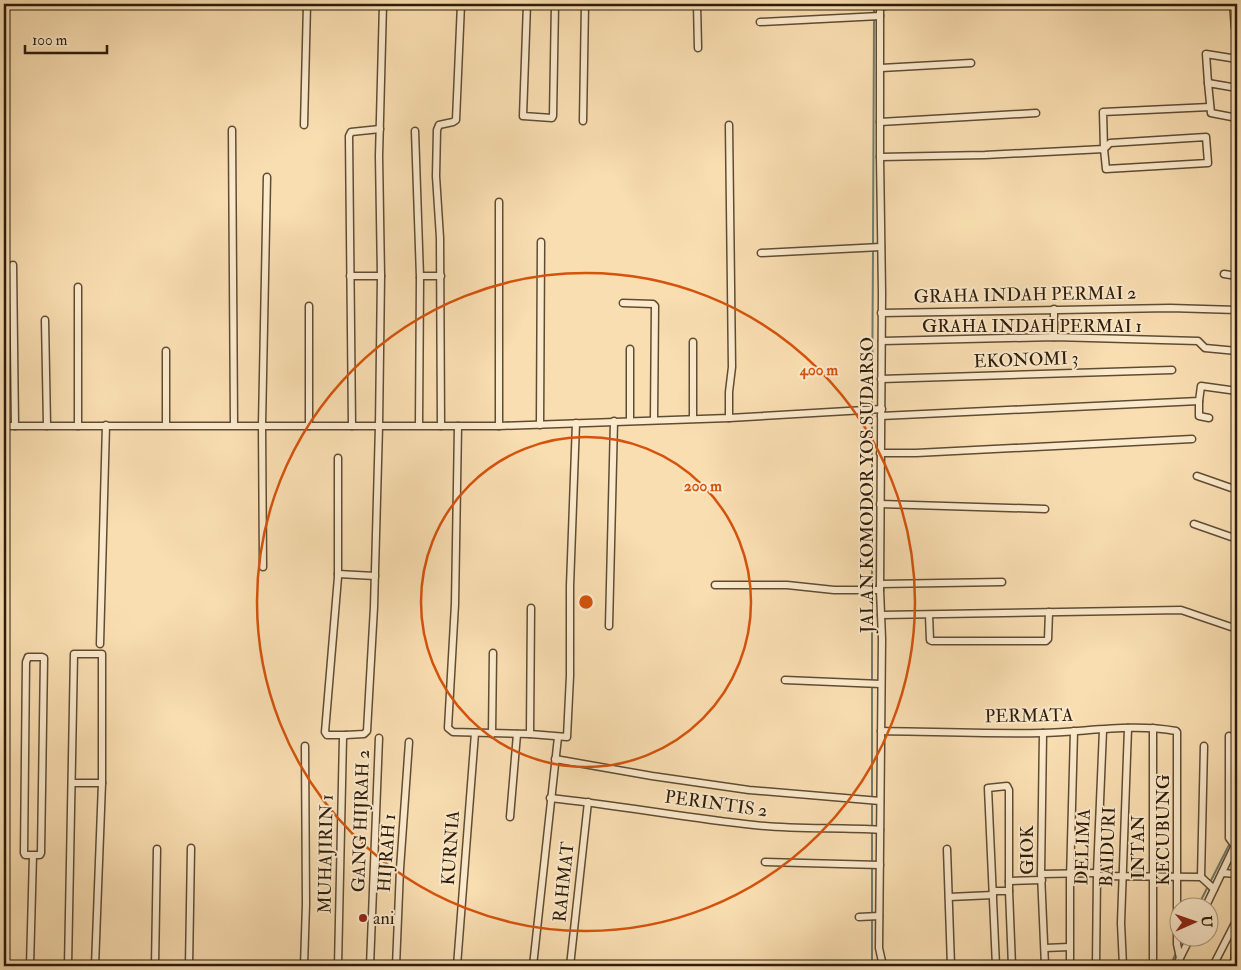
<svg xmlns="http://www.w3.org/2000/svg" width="1241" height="970" font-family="'IM FELL Double Pica',serif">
  <rect width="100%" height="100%" fill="#f9deb1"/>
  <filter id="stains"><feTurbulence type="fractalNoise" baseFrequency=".004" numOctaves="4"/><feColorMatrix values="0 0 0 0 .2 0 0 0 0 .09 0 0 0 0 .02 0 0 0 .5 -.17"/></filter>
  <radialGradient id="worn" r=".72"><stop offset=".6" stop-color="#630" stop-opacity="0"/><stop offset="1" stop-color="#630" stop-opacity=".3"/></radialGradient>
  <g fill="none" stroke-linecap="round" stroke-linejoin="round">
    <g stroke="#717c6c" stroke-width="2">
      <polyline points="874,14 874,4"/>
      <polyline points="873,243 874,19"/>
      <polyline points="872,407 873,252"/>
      <polyline points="872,587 872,412"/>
      <polyline points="872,592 872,827"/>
      <polyline points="872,832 872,862"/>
      <polyline points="1232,838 1237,827"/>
      <polyline points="872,867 872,962"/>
      <polyline points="1197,908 1230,843"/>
      <polyline points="1180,944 1183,938"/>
      <polyline points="1170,966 1177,951"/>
    </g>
    <g stroke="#604c34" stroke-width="9">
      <g id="minor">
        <polyline points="527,4 523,116 552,118 553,116 555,4"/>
        <polyline points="697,4 698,48"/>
        <polyline points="880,4 880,157 882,293 880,590 882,639 879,948 883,966"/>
        <polyline points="1233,4 1235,28"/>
        <polyline points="880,6 920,4"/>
        <polyline points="760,22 880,16"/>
        <polyline points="881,68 971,63"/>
        <polyline points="1208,83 1206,54 1237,59"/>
        <polyline points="1237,88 1208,83 1211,113 1237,118"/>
        <polyline points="583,121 585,4"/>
        <polyline points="880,122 1036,113"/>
        <polyline points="304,125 307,4"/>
        <polyline points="232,130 234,425"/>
        <polyline points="415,131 420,277"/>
        <polyline points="880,157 985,155 1104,149 1110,143 1206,137 1208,163 1106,169 1104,149 1103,112 1210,107"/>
        <polyline points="761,253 881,247"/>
        <polyline points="13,265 15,426"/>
        <polyline points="1224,274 1237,276"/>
        <polyline points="350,276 381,276"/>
        <polyline points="78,287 78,426"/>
        <polyline points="623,303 653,304 655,306 654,419"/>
        <polyline points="1054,309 1054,337"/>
        <polyline points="881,313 1170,308 1237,310"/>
        <polyline points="45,320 47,426"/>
        <polyline points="882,341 1054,337 1198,341 1205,348 1237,351"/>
        <polyline points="693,342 693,418"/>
        <polyline points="630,349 630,420"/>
        <polyline points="166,351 166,425"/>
        <polyline points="881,379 1172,370"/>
        <polyline points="1199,401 1199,416 1209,418"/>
        <polyline points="881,416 1199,401 1201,386 1237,391"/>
        <polyline points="729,418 729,392 732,367 729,125"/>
        <polyline points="419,425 420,278 421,276 441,276"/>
        <polyline points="540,425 541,242"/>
        <polyline points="4,426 499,426 729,418 882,409"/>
        <polyline points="309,426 309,306"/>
        <polyline points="352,426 349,136 351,132 380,129"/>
        <polyline points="441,426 440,238 436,176 437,130 439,125 453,122 456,120 461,4"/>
        <polyline points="458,426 455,604 448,728 453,732 530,734 567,737 570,676 570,586 576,423"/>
        <polyline points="499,426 499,202"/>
        <polyline points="880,453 916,453 1192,439"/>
        <polyline points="338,458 338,577 325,732 327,735 346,735"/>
        <polyline points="1197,476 1237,490"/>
        <polyline points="880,504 1045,509"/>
        <polyline points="1194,524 1237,539"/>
        <polyline points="263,567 262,425 267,177"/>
        <polyline points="338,574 375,576"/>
        <polyline points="880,584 1002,582"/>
        <polyline points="715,585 787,585 834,590 880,590"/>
        <polyline points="881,615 1181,610 1237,629"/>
        <polyline points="929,615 930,640 932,641 1046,641 1048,639 1049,612"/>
        <polyline points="609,626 614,421"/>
        <polyline points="100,644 106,425"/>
        <polyline points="785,680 881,684"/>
        <path d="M881 731C934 732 988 734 1042 733 1086 732 1132 723 1176 731L1177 732V944L1180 958"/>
        <polyline points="1043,733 1041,874 1045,966"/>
        <polyline points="492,734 493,653"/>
        <polyline points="530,734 531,608"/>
        <polyline points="1229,736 1229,838 1235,846"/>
        <polyline points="555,759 652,776 749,790 880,801"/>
        <polyline points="73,783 102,783"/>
        <path d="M550 798C618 805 686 818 754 825 796 830 838 827 880 830"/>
        <polyline points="510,817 517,734"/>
        <polyline points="947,849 951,966"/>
        <polyline points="765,862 880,865"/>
        <polyline points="1222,873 1237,874"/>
        <polyline points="1041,874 1097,873"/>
        <polyline points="1097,876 1201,877 1214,889"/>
        <polyline points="1201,877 1204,746"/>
        <polyline points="1009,881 1042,880"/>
        <polyline points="993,891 1009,891"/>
        <polyline points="949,897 993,895"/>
        <polyline points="1205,908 1237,841"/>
        <polyline points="859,917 879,916"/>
        <polyline points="1045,948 1069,947"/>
        <polyline points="865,965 882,964"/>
        <polyline points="30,966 33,855 40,855 41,853 44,658 42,657 28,657 26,662 24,853 25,855 33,855"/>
        <polyline points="68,966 74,654 102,654 102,783 95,966"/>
        <polyline points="155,966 157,849"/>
        <polyline points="189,966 191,848"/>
        <polyline points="304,966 306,904 305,746"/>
        <polyline points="338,966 343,737 346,735 364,734 367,731 374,607 379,426 381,276 379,156 383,4"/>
        <polyline points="370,966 379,738"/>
        <polyline points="396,966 400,869 409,742"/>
        <polyline points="457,966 475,733"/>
        <polyline points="533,966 558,737"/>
        <polyline points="570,966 588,802"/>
        <polyline points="996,966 988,788 1007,786 1009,790 1009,891 1012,966"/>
        <polyline points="1070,966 1070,880 1074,731"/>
        <polyline points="1096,966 1097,873 1103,730"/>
        <polyline points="1123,966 1121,923 1128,728"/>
        <polyline points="1153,966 1153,728"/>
        <polyline points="1176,966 1190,938"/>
        <polyline points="1213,966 1235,923"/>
        <polyline points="1234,966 1237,907"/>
      </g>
    </g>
    <use href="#minor" stroke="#fbeacc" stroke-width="6"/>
  </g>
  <g fill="none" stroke="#d5530c" stroke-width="2.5">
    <circle cx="586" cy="602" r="165"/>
    <circle cx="586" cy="602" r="329"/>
  </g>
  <circle fill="#8f2418" stroke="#fbeacc" stroke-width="2" cx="363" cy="918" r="5"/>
  <g text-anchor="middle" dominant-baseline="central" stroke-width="4" stroke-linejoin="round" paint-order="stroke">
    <g font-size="18" fill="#2d1c0b" stroke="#fbeacc">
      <text transform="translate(1025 295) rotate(-1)">GRAHA INDAH PERMAI 2</text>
      <text x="1032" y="326">GRAHA INDAH PERMAI 1</text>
      <text transform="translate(1026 360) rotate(-2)">EKONOMI 3</text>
      <text transform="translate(867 485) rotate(-90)">JALAN KOMODOR YOS SUDARSO</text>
      <text transform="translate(1029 716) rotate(-1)">PERMATA</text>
      <text transform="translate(716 804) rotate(8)">PERINTIS 2</text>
      <text transform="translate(361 821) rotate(-88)">GANG HIJRAH 2</text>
      <text transform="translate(1163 830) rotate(-90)">KECUBUNG</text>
      <text transform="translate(1083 847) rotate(-88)">DELIMA</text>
      <text transform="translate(1108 847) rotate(-88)">BAIDURI</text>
      <text transform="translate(1138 847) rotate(-90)">INTAN</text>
      <text transform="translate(451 848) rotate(-86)">KURNIA</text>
      <text transform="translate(1027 850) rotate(-90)">GIOK</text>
      <text transform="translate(387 853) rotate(-86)">HIJRAH 1</text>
      <text transform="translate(326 854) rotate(-89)">MUHAJIRIN 1</text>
      <text transform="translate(564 882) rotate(-84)">RAHMAT</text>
    </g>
    <g font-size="18" fill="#2d1c0b" stroke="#fbeacc" text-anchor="start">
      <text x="373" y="918">ani</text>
    </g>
  </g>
  <circle cx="586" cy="602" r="8" fill="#d5530c" stroke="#fbeacc" stroke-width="2.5"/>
  <g font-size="15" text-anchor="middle" font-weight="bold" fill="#d5530c" stroke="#fbeacc" stroke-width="4" stroke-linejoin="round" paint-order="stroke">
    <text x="819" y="375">400 m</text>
    <text x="703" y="491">200 m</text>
  </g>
  <rect width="1241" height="970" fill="none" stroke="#f9deb1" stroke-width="20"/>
  <rect x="5" y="5" width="1231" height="960" fill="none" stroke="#2d1c0b" stroke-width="2.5"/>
  <rect x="10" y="10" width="1221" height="950" fill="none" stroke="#2d1c0b"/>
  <g transform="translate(1194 922) rotate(88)"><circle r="24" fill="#fbeacc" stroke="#a9987f"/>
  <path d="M0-4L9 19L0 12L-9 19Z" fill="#8f2418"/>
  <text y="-8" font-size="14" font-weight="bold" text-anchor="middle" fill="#2d1c0b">U</text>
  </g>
  <path d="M25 45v8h82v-8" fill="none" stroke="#2d1c0b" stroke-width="2.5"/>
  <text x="32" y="45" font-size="15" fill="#2d1c0b" stroke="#fbeacc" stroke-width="4" paint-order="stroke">100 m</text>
  <rect width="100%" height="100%" filter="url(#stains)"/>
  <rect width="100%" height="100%" fill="url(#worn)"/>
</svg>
